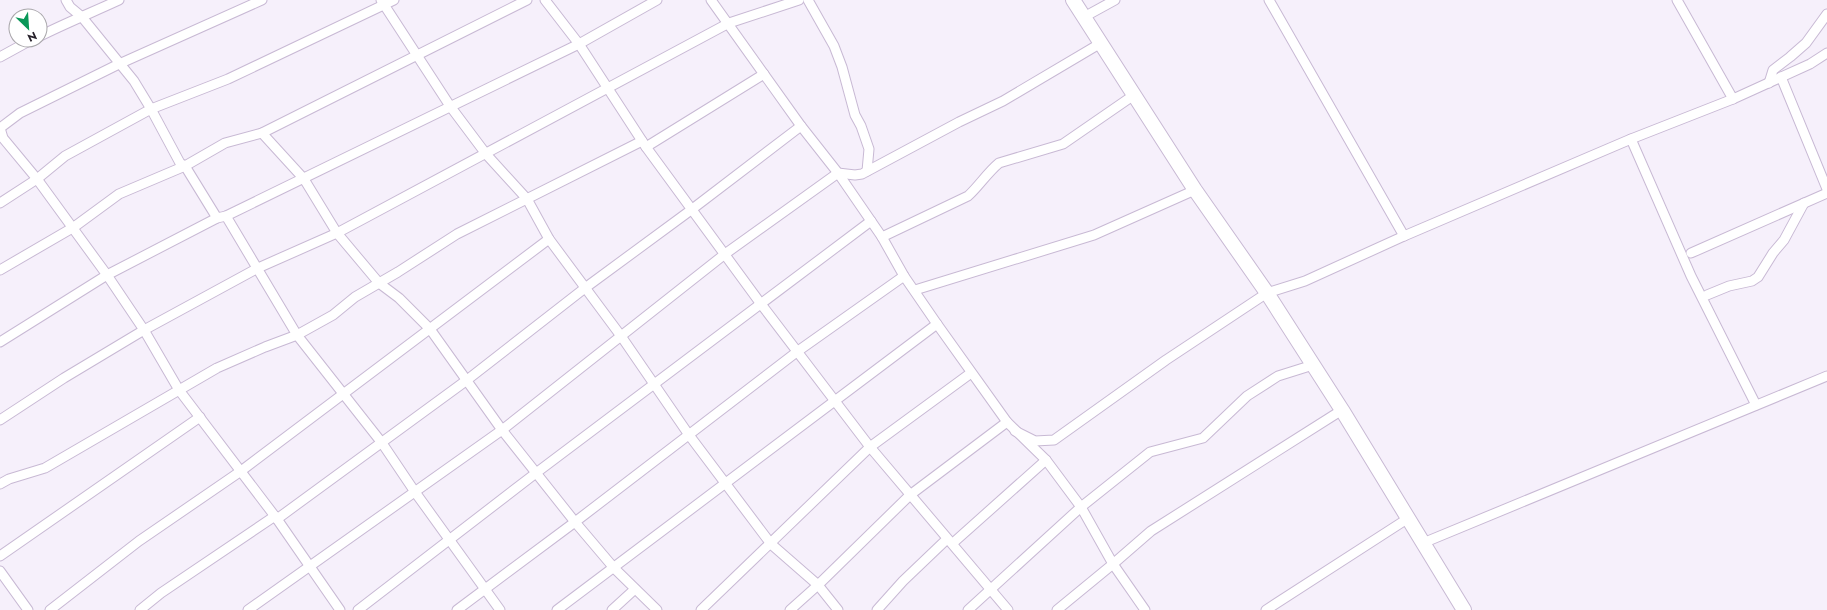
<svg xmlns="http://www.w3.org/2000/svg" width="1827" height="610" font-family="Jost,sans-serif">
  <rect width="100%" height="100%" fill="#f6f0fb"/>
  <g fill="none" stroke-linecap="round" stroke-linejoin="round">
    <g stroke="#c8b9d4" stroke-width="11">
      <g id="street">
        <polyline points="66,0 70,7 82,17 134,81 151,109 180,163 185,166 217,218"/>
        <polyline points="381,0 450,106 486,154 527,199 549,239 621,336 689,435 771,544 818,585 838,610"/>
        <polyline points="527,0 262,133 304,179 337,233 379,283 399,298 430,329 502,430 575,522 614,568 657,610"/>
        <polyline points="545,0 579,44 646,147 761,304 870,447 1008,610"/>
        <polyline points="711,0 801,126 838,173 882,237 904,276 937,324 1007,422 1046,460 1081,507 1113,564 1145,610"/>
        <polyline points="808,0 834,46 842,67 855,115 861,126 869,149 867,171"/>
        <polyline points="1269,0 1404,236"/>
        <polyline points="1677,0 1733,99"/>
        <polyline points="1084,17 1115,0"/>
        <path d="M40 36C66 23 93 12 119 0"/>
        <polyline points="0,57 31,40"/>
        <polyline points="1781,77 1827,189"/>
        <polyline points="1769,83 1773,70 1790,57 1806,43 1827,14"/>
        <polyline points="0,128 3,138 37,179 107,275 144,330 179,390 277,519 340,610"/>
        <polyline points="0,128 20,113 119,64 262,0"/>
        <polyline points="1631,139 1691,276 1756,405"/>
        <polyline points="646,147 764,74"/>
        <polyline points="0,203 37,179 65,156 151,109 228,79 394,0"/>
        <polyline points="226,216 297,335 382,443 415,492 500,610"/>
        <path d="M882 237 968 196C979 186 987 173 999 163L1063 144 1134 95"/>
        <polyline points="1691,253 1827,193"/>
        <polyline points="0,270 74,227 119,194 185,166 225,143 262,133"/>
        <polyline points="915,290 1094,235 1195,190"/>
        <polyline points="1707,295 1729,286 1752,281 1758,277 1773,253 1784,240 1804,203"/>
        <polyline points="0,342 107,275 217,218 226,216 579,44 657,0"/>
        <polyline points="0,420 64,378 144,330 258,268 337,233 729,23 799,0"/>
        <polyline points="1015,431 1035,441 1054,440 1166,360 1267,293 1305,281 1404,236 1631,139 1733,99 1810,64 1827,53"/>
        <polyline points="0,484 9,479 45,468 217,368 265,347 297,335 333,315 355,297 398,272 457,234 642,141"/>
        <polyline points="277,519 467,380 585,288 691,210 801,126"/>
        <polyline points="953,543 1046,460"/>
        <polyline points="1423,543 1827,376"/>
        <polyline points="0,556 200,417"/>
        <polyline points="0,571 28,610"/>
        <polyline points="50,610 139,541 241,471 549,239"/>
        <polyline points="140,610 161,593 275,516"/>
        <polyline points="248,610 502,430 725,254 838,173 855,175 862,174 959,122 1003,101 1101,43"/>
        <polyline points="358,610 536,473 871,221"/>
        <polyline points="457,610 575,522 798,351 904,276"/>
        <polyline points="557,610 937,324"/>
        <polyline points="612,610 635,589"/>
        <polyline points="701,610 870,447 971,373"/>
        <polyline points="790,610 818,585 910,495 1007,422"/>
        <polyline points="877,610 903,581 947,539"/>
        <polyline points="968,610 1081,507 1150,452 1203,438 1247,396 1278,376 1313,365"/>
        <polyline points="1057,610 1113,564 1151,531 1342,410"/>
        <polyline points="1266,610 1407,519"/>
      </g>
    </g>
    <g stroke="#c8b9d4" stroke-width="16">
      <polyline id="primary" points="1073,0 1195,190 1267,293 1342,410 1464,610"/>
    </g>
    <use href="#street" stroke="#fff" stroke-width="9"/>
    <use href="#primary" stroke="#fff" stroke-width="14"/>
  </g>
  <g transform="translate(28 28) rotate(155)"><circle r="19" fill="#ffffff" stroke="#a8a6aa"/>
  <path d="M0-3L7 15L0 10L-7 15Z" fill="#099758"/>
  <text y="-6" font-size="11" font-weight="bold" text-anchor="middle" fill="#26202a">N</text>
  </g>
</svg>
